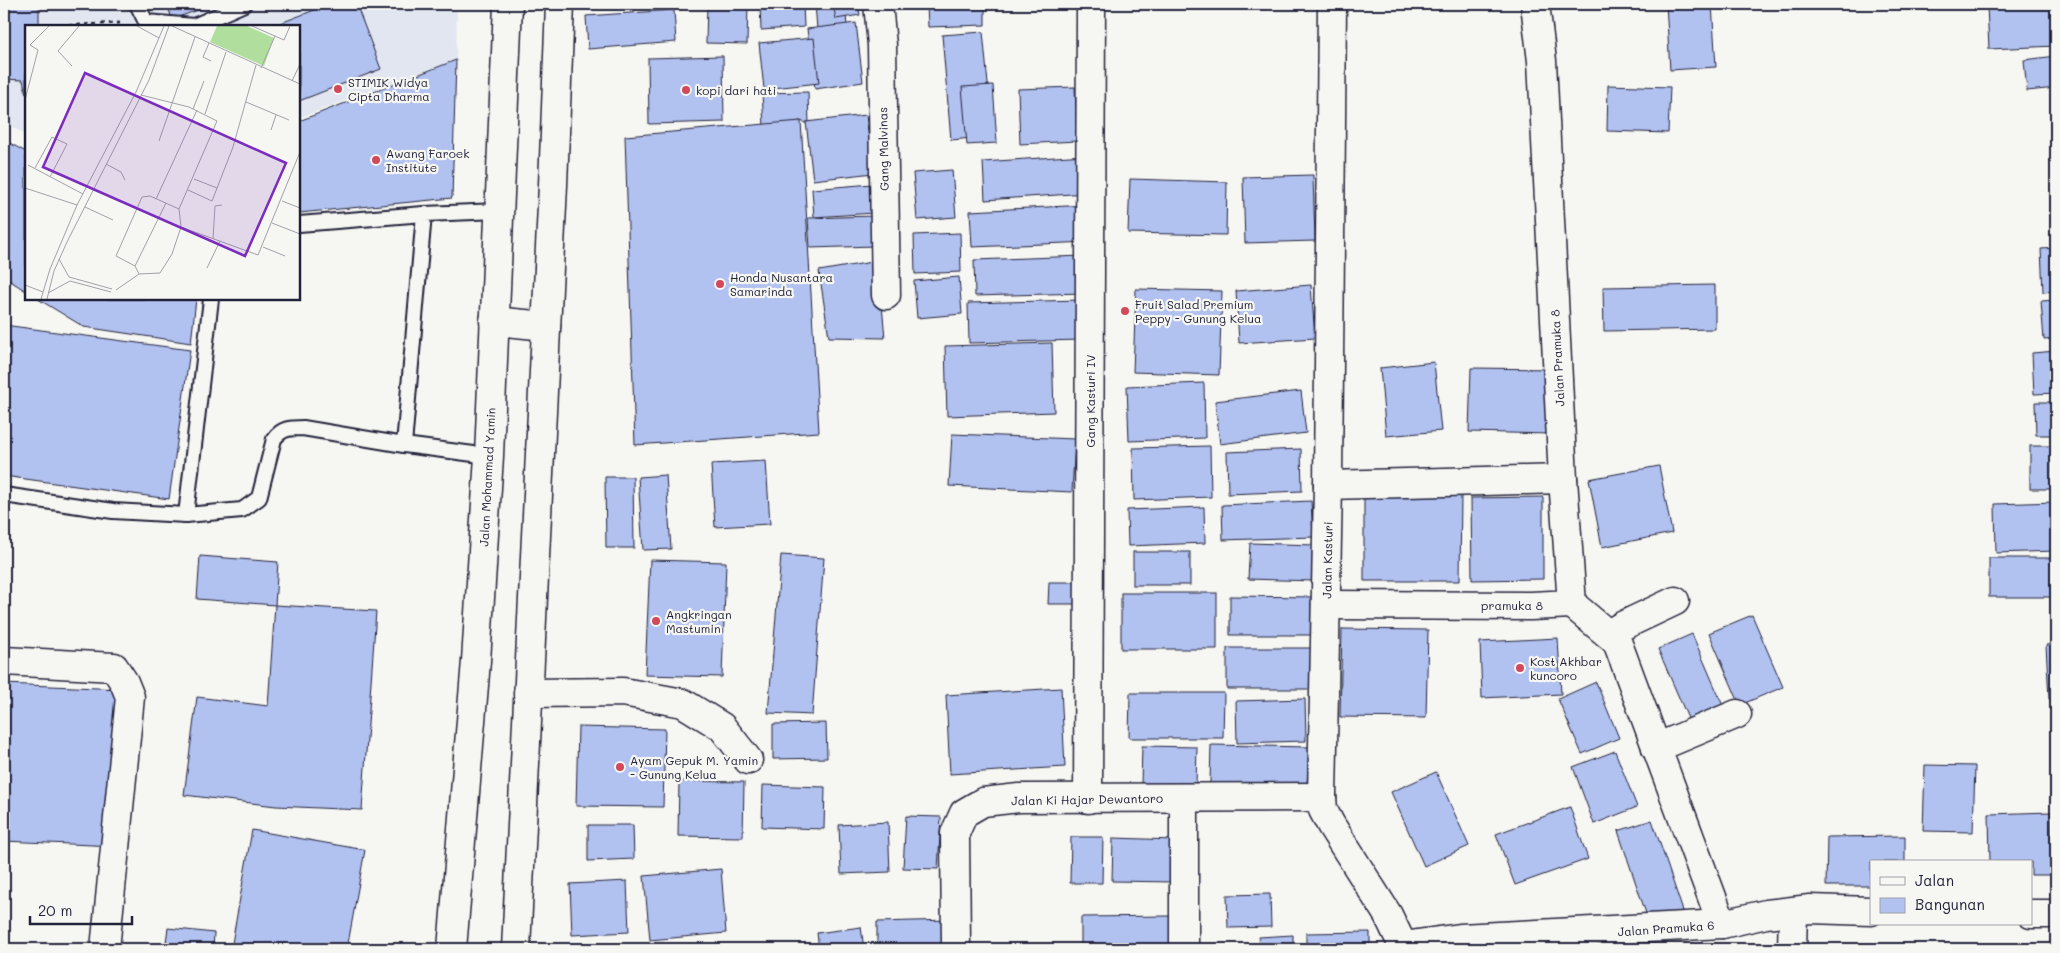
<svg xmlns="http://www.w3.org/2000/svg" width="2060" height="953" font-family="Mali,sans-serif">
  <rect width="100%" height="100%" fill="#f6f6f2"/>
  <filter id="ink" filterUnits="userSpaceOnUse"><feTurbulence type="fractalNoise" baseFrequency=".02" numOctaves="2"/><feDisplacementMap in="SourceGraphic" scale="10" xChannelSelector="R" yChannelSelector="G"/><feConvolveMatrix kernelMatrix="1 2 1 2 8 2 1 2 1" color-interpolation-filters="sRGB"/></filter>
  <g filter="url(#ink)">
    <polygon fill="#e1e6f1" points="4,4 457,4 456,60 299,118 299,26 26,26 26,135 4,122"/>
    <g fill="#b1c1f0" stroke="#22223b">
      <polygon points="4,4 39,4 39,26 26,26 26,94 23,80 4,79"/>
      <polygon points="167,4 216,4 172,19"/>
      <polygon points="330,4 356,4 381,69 299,101 299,26 273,26"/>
      <polygon points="707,4 748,4 747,44 706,43"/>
      <polygon points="760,4 803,4 804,27 761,30"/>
      <polygon points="815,4 845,4 847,26 817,29"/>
      <polygon points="833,4 858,4 860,15 836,19"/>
      <polygon points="927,4 985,4 985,25 928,27"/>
      <polygon points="1666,4 1712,4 1716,67 1670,70"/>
      <polygon points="2056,4 2056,46 1989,49 1987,6"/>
      <polygon points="674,10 676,42 588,49 586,16"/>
      <polygon points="856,23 863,82 815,89 807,29"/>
      <polygon points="983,32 993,136 951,140 942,35"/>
      <polygon points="814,38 819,83 764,89 759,43"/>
      <polygon points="723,56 724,122 649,124 648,58"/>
      <polygon points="2056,56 2056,88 2027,91 2024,60"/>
      <polygon points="456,60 452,198 299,213 299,121"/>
      <polygon points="993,85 997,143 967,145 962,87"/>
      <polygon points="1608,85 1670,87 1668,133 1607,131"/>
      <polygon points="1075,87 1077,141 1020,144 1018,89"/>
      <polygon points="808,92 809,125 801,121 764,126 762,93"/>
      <polygon points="866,115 873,173 813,180 806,122"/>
      <polygon points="801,121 819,432 635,445 625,136"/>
      <polygon points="4,140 26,152 26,291 4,277"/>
      <polygon points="1084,155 1086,193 985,200 983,162"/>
      <polygon points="952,170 956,217 917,220 913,173"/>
      <polygon points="1313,175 1315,241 1245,243 1243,177"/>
      <polygon points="1130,179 1227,182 1226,235 1128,233"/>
      <polygon points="872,184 874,213 814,217 812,189"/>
      <polygon points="1087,205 1089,242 972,247 970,211"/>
      <polygon points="874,216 875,246 810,248 808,218"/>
      <polygon points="960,233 961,272 915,274 914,235"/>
      <polygon points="2056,248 2056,291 2043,292 2041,249"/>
      <polygon points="1083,256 1084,293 975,296 974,260"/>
      <polygon points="878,261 885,338 829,337 819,271"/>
      <polygon points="959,277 962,314 917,318 914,281"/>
      <polygon points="1311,285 1315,338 1239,343 1236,291"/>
      <polygon points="1715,285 1715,329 1604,331 1603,287"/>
      <polygon points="1136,289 1222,291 1219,375 1133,372"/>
      <polygon points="38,299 196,299 191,343 84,327"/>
      <polygon points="1080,300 1081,340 969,343 968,303"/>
      <polygon points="2056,300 2056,339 2044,340 2041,301"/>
      <polygon points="4,325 190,350 169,499 4,476"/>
      <polygon points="1052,343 1054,412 947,416 945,346"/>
      <polygon points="2056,351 2056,393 2034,394 2032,353"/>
      <polygon points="1434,362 1441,431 1386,436 1380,368"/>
      <polygon points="1471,368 1551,369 1550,434 1469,432"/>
      <polygon points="1204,383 1205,438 1129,441 1127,386"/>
      <polygon points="1301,391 1306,433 1220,444 1215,401"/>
      <polygon points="2035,402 2056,402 2056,435 2036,435"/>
      <polygon points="952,434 1075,439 1072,492 949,486"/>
      <polygon points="1210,446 1211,497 1134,500 1133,448"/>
      <rect x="2030" y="446" width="26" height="43"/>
      <polygon points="1301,449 1302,491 1228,494 1227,452"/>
      <polygon points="766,461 770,524 715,527 711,464"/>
      <polygon points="1659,466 1672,533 1602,547 1589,479"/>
      <polygon points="666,475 671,549 643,550 638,477"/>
      <polygon points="605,477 633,477 634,548 606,548"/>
      <polygon points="1364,494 1461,495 1460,581 1364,581"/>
      <polygon points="1543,497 1543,579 1472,580 1471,498"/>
      <polygon points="1311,501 1313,537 1223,540 1222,505"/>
      <polygon points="2056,502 2056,551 1996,553 1995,504"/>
      <polygon points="1204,507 1205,543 1128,546 1127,510"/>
      <polygon points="1250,543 1315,545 1314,581 1248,579"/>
      <rect x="1133" y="552" width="57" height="33"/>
      <polygon points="781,555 824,558 812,715 768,713"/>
      <polygon points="200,556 278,562 275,605 197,599"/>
      <rect x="1989" y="558" width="64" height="39"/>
      <polygon points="650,560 726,562 722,677 645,675"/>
      <polygon points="1049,582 1082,582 1081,604 1048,604"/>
      <rect x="1121" y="593" width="96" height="56"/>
      <polygon points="1230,596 1317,597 1317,635 1230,635"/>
      <polygon points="275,605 376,611 362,810 276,806 184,795 197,697 268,706"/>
      <polygon points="1752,615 1783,687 1740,705 1709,633"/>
      <polygon points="1342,629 1428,630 1426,718 1340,717"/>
      <polygon points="1692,634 1724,708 1690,723 1658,649"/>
      <polygon points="1558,638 1561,694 1482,698 1480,642"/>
      <polygon points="2056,644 2056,699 2049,699 2046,645"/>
      <polygon points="1227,648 1314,648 1315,689 1227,689"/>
      <polygon points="1596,682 1619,738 1582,754 1558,699"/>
      <polygon points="4,684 121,689 114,846 4,841"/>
      <polygon points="1061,688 1065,767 950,774 946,695"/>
      <polygon points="1130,693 1224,693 1223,738 1129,738"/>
      <polygon points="1305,699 1306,741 1237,743 1236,701"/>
      <polygon points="2053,708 2056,708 2056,751 2054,751"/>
      <polygon points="826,723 827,758 773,759 773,724"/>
      <polygon points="578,727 665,729 663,807 576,806"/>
      <polygon points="1211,745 1309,747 1307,786 1210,783"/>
      <polygon points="1142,746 1197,747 1196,786 1141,785"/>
      <polygon points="1615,751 1637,807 1594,824 1573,767"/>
      <polygon points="1925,765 1975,766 1973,832 1923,831"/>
      <polygon points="1436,772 1469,846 1424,866 1391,792"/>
      <polygon points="679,781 744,782 743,837 678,836"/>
      <polygon points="763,785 825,787 824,829 762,827"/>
      <polygon points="1570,807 1588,859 1515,885 1496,834"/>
      <polygon points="2051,812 2052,875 2031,875 2031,862 1990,862 1989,814"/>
      <polygon points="906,816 941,817 938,869 903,868"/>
      <polygon points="1652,820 1684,914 1650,925 1618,831"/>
      <polygon points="888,822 890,872 841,874 839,825"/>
      <polygon points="588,825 633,825 634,859 588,861"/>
      <polygon points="252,830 365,850 347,949 231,949"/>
      <polygon points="1905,836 1905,862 1871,862 1871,886 1826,886 1827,837"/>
      <polygon points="1071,837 1103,837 1102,883 1070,883"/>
      <polygon points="1113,838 1175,840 1174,882 1112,881"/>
      <polygon points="721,869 726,933 650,940 644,876"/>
      <polygon points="627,881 629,932 572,935 570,884"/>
      <polygon points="1270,894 1271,927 1228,928 1227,895"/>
      <polygon points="1170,916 1171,949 1081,949 1081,917"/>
      <polygon points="950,920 950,949 877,949 877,922"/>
      <polygon points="861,927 864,949 819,949 817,933"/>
      <polygon points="168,928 214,933 213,949 165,949"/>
      <polygon points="1370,932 1370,949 1306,949 1306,933"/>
      <polygon points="1293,935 1293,949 1260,949 1259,937"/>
      <polygon points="2030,944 2030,949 2000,949 1999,947"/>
    </g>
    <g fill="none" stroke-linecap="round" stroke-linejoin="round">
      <g stroke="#22223b" stroke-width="18">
        <g id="lane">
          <polyline points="137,4 146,22 194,26 244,4"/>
          <polyline points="299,224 424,214"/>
          <polyline points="489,456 404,445 424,214 499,211"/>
          <path d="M4 495 113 511 186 515 242 510 259 498 274 439C282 428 290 428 303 428L404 445"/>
          <polyline points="186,515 211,299"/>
        </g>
      </g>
      <g stroke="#22223b" stroke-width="31">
        <g id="street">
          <polyline points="878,4 882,45 886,295"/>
          <polyline points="1332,4 1328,485 1322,797 1323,810 1331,825 1388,915 1403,946"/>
          <polyline points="1328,485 1563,479"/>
          <polyline points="1675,601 1622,626 1617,629 1615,636 1722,924"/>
          <polyline points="1572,604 1616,641"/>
          <polyline points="1326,605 1531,606 1572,604 1563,479 1542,61 1535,4"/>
          <polyline points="4,661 114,667 124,682 130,697 105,949"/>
          <polyline points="528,693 623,692 683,703 722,727 748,760"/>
          <polyline points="1656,748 1737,714"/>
          <polyline points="1088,799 1091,4"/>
          <polyline points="2031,914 2056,914"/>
          <polyline points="956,949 955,833 964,813 983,802 1019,798 1322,797"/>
          <polyline points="1184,949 1184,798"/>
          <polyline points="1403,949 1403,946 1460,938 1722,924 1766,914 1810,909 1871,911"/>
          <polyline points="1792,949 1793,912"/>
        </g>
      </g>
      <g stroke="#22223b" stroke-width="31">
        <g id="primary">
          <polyline points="494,321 546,326"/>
          <polyline points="452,949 476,661 489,456 508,4"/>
          <polyline points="516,949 553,185 560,4"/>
        </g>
      </g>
      <polyline stroke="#22223b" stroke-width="3" stroke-dasharray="4 4" stroke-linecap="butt" points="61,26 120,23"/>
      <use href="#lane" stroke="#f6f6f2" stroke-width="14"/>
      <use href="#street" stroke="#f6f6f2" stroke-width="28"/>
      <use href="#primary" stroke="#f6f6f2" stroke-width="28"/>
    </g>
  </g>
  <g fill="#d1495b" stroke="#f6f6f2" stroke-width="2">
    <circle cx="338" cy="89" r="5"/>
    <circle cx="686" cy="90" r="5"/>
    <circle cx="376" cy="160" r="5"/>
    <circle cx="720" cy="284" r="5"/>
    <circle cx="1125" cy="311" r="5"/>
    <circle cx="656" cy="621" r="5"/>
    <circle cx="1520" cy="668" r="5"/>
    <circle cx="620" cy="767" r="5"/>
  </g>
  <g text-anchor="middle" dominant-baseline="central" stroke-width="4.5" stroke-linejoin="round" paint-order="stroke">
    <g font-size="12" fill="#22223b" stroke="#f6f6f2" text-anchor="start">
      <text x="348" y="82">STIMIK Widya<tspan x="348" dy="14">Cipta Dharma</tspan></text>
      <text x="696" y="90">kopi dari hati</text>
      <text x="386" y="153">Awang Faroek<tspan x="386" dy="14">Institute</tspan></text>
      <text x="730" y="277">Honda Nusantara<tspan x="730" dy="14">Samarinda</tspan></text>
      <text x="1135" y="304">Fruit Salad Premium<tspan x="1135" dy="14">Peppy - Gunung Kelua</tspan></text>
      <text x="666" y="614">Angkringan<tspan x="666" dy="14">Mastumin</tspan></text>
      <text x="1530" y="661">Kost Akhbar<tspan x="1530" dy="14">kuncoro</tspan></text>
      <text x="630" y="760">Ayam Gepuk M. Yamin<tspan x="630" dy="14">- Gunung Kelua</tspan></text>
    </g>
    <g font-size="12" fill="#22223b" stroke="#f6f6f2">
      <text transform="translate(883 149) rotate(-91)">Gang Malvinas</text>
      <text transform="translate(1557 358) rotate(-93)">Jalan Pramuka 8</text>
      <text transform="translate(1090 401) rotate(-90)">Gang Kasturi IV</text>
      <text transform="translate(487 477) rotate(-87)">Jalan Mohammad Yamin</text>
      <text transform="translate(1327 560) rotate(-89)">Jalan Kasturi</text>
      <text x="1512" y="605">pramuka 8</text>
      <text transform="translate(1087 799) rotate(-1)">Jalan Ki Hajar Dewantoro</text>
      <text transform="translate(1666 928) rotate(-4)">Jalan Pramuka 6</text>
    </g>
  </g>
  <g transform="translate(25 25)">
    <rect width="275" height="275" fill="#f6f6f2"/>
    <path d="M192 1H222L249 13 239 41 185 17Z" fill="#b0de9d"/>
    <path fill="none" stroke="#a1a1a9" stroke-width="1" d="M112 1 134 13M147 1 275 59M227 1 259 15 265 1M184 18 178 32 186 36M47 41 33 26 54 1M236 43 250 11M267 56 275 39M116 70 164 82 192 96 154 184 156 202M0 75 13 25 5 20 24 1M221 77 264 95M168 84 179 56M180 89 201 27M246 105 251 90M134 116 170 12M81 139 96 147 100 155M3 140 58 169M10 143 27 112 42 119 25 152M169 154 192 163M0 163 52 180M163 165 187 176 208 122 231 40M131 174 172 85M257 176 275 183M60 182 88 195M247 198 275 209M188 214 190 181 197 180M238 222 260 231M34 234 44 252 87 264M110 241 141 178M182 243 195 216M114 249 110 241 91 231 117 172 125 171 154 184M0 260 18 267M91 265 114 249 135 248 147 229 156 202 233 230 275 127M23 268 45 256 86 267M16 274 25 244 52 180 111 67 139 1M22 274 29 246 42 217 124 55 144 1"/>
    <path fill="#7b2cbf" fill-opacity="0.15" stroke="#7b2cbf" stroke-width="2.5" d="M60 48 261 138 220 231 18 142Z"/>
    <rect width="275" height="275" fill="none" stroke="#22223b" stroke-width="2.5"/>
  </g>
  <rect width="2060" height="953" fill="none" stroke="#f6f6f2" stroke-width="20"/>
  <rect x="10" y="10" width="2040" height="933" fill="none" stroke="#22223b" stroke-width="2" filter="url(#ink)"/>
  <rect x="1870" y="860" width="162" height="65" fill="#f6f6f2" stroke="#a1a1a9"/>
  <rect x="1880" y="877" width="25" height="8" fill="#f6f6f2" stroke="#a1a1a9"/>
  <text x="1915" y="886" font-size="15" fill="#22223b">Jalan</text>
  <rect x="1880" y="898" width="25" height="15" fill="#b1c1f0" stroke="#a1a1a9"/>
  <text x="1915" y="910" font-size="15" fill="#22223b">Bangunan</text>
  <path d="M30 916v8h102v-8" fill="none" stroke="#22223b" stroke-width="2.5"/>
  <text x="38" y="916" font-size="15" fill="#22223b" stroke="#f6f6f2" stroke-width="4" paint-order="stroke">20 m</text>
</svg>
